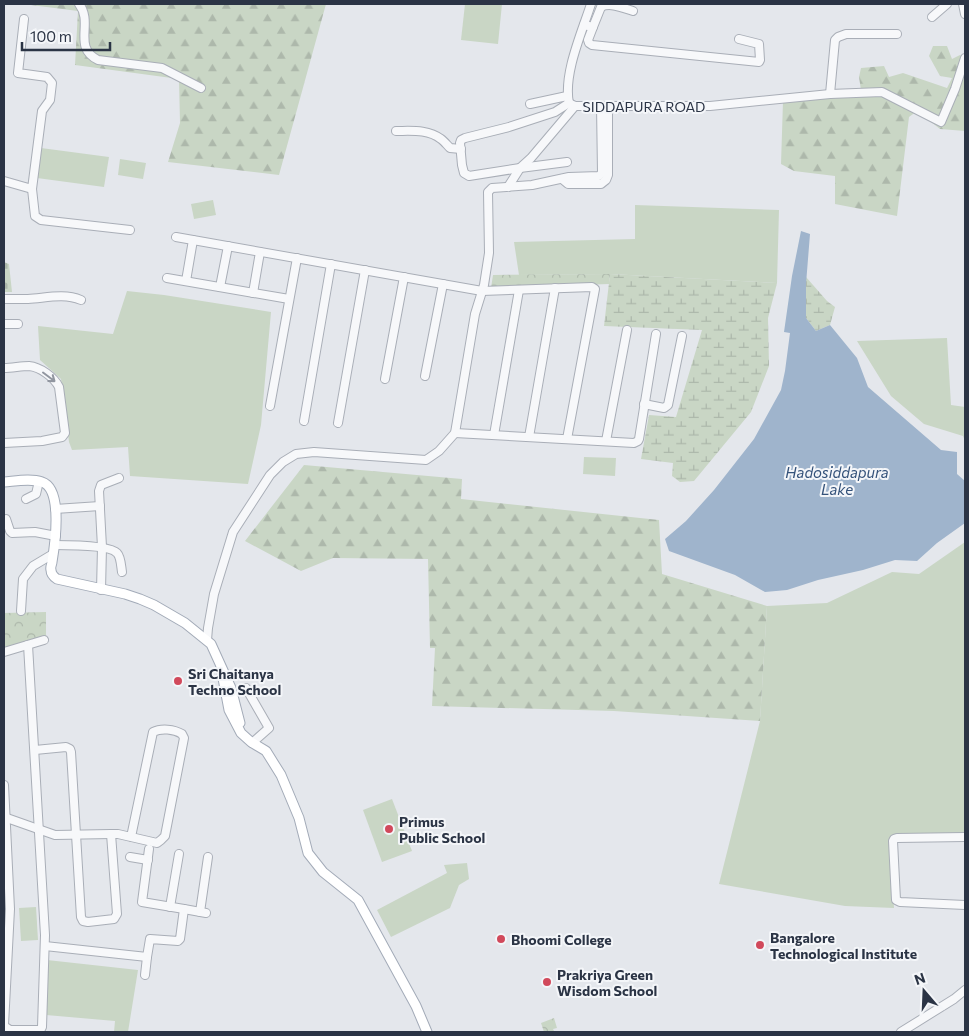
<svg xmlns="http://www.w3.org/2000/svg" width="969" height="1036" font-family="Commissioner,sans-serif">
  <defs>
    <pattern id="forest-firs" width="22" height="20" patternUnits="userSpaceOnUse" patternTransform="scale(1.25)"><rect width="22" height="20" fill="#c9d6c5"/><path d="M5 1l3.5 6h-7zM16 11l3.5 6h-7z" fill="#adb8ab"/></pattern>
    <pattern id="wetland-marsh" width="20" height="14" patternUnits="userSpaceOnUse" patternTransform="scale(1.25)"><rect width="20" height="14" fill="#c9d6c5"/><path d="M1 5h8M5 5V1M11 12h8M15 12V8" fill="none" stroke="#adb8ab"/></pattern>
    <pattern id="cemetery-stones" width="16" height="16" patternUnits="userSpaceOnUse" patternTransform="scale(1.25)"><rect width="16" height="16" fill="#c9d6c5"/><path d="M2 7V4a2 2 0 0 1 4 0v3zM10 15v-3a2 2 0 0 1 4 0v3z" fill="#adb8ab"/></pattern>
    <pattern id="park-crowns" width="20" height="18" patternUnits="userSpaceOnUse" patternTransform="scale(1.25)"><rect width="20" height="18" fill="#c9d6c5"/><path d="M2 6a3 3 0 1 1 6 0M12 15a3 3 0 1 1 6 0" fill="none" stroke="#adb8ab"/></pattern>
  </defs>
  <rect width="100%" height="100%" fill="#e4e7ec"/>
  <g fill="#c9d6c5">
    <polygon points="465,4 502,4 498,44 461,40"/>
    <polygon points="41,148 109,157 104,187 37,178"/>
    <polygon points="120,159 146,163 143,179 118,175"/>
    <polygon points="213,200 216,215 194,219 191,204"/>
    <polygon points="635,205 779,210 777,283 610,274 519,275 514,242 635,239"/>
    <polygon points="127,291 164,295 271,312 261,425 248,484 130,476 128,447 72,450 69,442 61,379 40,360 38,326 113,334"/>
    <polygon points="947,338 951,405 965,407 965,441 963,436 924,424 891,396 857,341"/>
    <polygon points="584,457 616,458 615,476 583,474"/>
    <polygon points="965,542 965,836 889,838 894,908 845,906 719,884 760,721 767,606 827,603 892,572 919,574"/>
    <polygon points="392,799 412,851 382,862 363,810"/>
    <polygon points="467,863 469,879 459,885 450,908 391,937 377,910 447,873 444,865"/>
    <polygon points="36,907 38,940 21,941 19,908"/>
    <polygon points="47,960 138,970 128,1032 114,1032 115,1021 46,1015"/>
  </g>
  <g fill="url(#forest-firs)">
    <polygon points="23,4 326,4 279,175 168,162 180,123 179,79 75,65 78,11"/>
    <polygon points="933,46 947,46 952,59 960,55 965,59 965,131 940,129 917,111 909,117 897,216 835,204 835,176 794,171 781,164 783,101 861,90 859,77 861,68 884,66 889,77 903,73 947,88 952,78 940,76 929,56"/>
    <polygon points="304,465 462,479 461,499 659,520 662,574 767,606 760,721 614,711 432,706 435,648 430,648 428,559 333,558 301,571 245,541"/>
  </g>
  <g fill="url(#wetland-marsh)">
    <polygon points="610,274 777,283 768,318 769,366 751,412 694,481 680,482 672,476 673,463 641,459 649,415 676,417 702,330 604,326"/>
    <polygon points="806,277 827,301 835,307 830,325 816,331 806,318"/>
  </g>
  <polygon fill="url(#cemetery-stones)" points="4,262 9,264 12,292 4,292"/>
  <g fill="url(#park-crowns)">
    <polygon points="610,274 609,284 491,288 493,275"/>
    <polygon points="46,612 46,637 4,648 4,613"/>
    <polygon points="554,1018 557,1028 553,1029 554,1031 544,1032 541,1023"/>
  </g>
  <polygon fill="#9fb4cc" points="801,231 810,234 806,284 806,318 816,331 830,325 857,358 868,387 941,450 957,452 957,474 965,481 965,523 937,543 917,561 895,560 863,570 818,580 787,590 765,592 735,575 669,551 665,539 686,521 714,490 754,439 781,390 785,371 790,333 784,332 792,276"/>
  <g fill="none" stroke-linecap="round" stroke-linejoin="round">
    <g stroke="#a9aeb7" stroke-width="10">
      <g id="minor">
        <path d="M79 4C94 23 72 47 98 60L162 68 201 88"/>
        <polyline points="963,4 965,14"/>
        <polyline points="932,17 947,4"/>
        <polyline points="584,25 593,27 588,40 589,43 592,45 759,62 760,60 759,44 739,39"/>
        <path d="M593 27 601 7C610 2 623 8 633 11"/>
        <polyline points="830,94 835,40 838,37 846,34 897,34"/>
        <polyline points="569,103 575,106 710,106 830,94 882,92 941,122 955,89 965,58"/>
        <path d="M569 103C563 74 582 32 591 4"/>
        <polyline points="530,104 567,96"/>
        <path d="M396 131C411 131 428 129 441 139 444 141 447 145 450 148L461 149"/>
        <polyline points="567,162 520,168 469,176 464,173 462,165 460,143 461,140 465,138 509,127 555,112 569,103"/>
        <polyline points="562,179 568,184 601,184 606,180 608,175 608,106"/>
        <polyline points="4,181 32,189 42,111 50,100 52,83 47,77 18,73 24,19"/>
        <polyline points="508,187 520,168 531,158 575,106"/>
        <polyline points="32,189 35,216 41,220 130,230"/>
        <polyline points="176,237 482,291 592,287 595,289 567,439"/>
        <polyline points="167,278 289,299"/>
        <polyline points="186,281 193,240"/>
        <polyline points="220,287 228,246"/>
        <polyline points="253,293 260,252"/>
        <path d="M4 299C12 299 20 299 28 299 46 298 64 293 81 300"/>
        <polyline points="4,324 18,324"/>
        <path d="M4 368C12 368 21 366 29 366 40 367 54 377 59 387L65 433 62 437 42 441 4 443"/>
        <polyline points="425,376 443,284"/>
        <polyline points="385,379 404,277"/>
        <polyline points="644,404 664,408 668,405 682,336"/>
        <polyline points="270,406 297,258"/>
        <polyline points="304,421 331,264"/>
        <polyline points="338,423 365,270"/>
        <polyline points="455,433 634,443 638,441 639,439 656,334"/>
        <polyline points="494,435 519,290"/>
        <polyline points="529,437 555,288"/>
        <polyline points="606,441 627,330"/>
        <polyline points="26,499 36,494 39,481"/>
        <polyline points="55,509 100,506"/>
        <polyline points="6,519 10,531 12,533 35,532 56,536"/>
        <path d="M54 545C66 545 110 545 117 553 121 557 121 566 122 572"/>
        <polyline points="101,590 102,547 99,491 101,485 119,478"/>
        <polyline points="21,611 23,579 33,566 53,554"/>
        <polyline points="207,640 208,628 214,594 233,532 270,475 283,462 296,454 314,452 426,460 439,451 455,433 475,314 484,285 489,253 488,192 492,188 532,185 569,177 599,176 602,173 601,106"/>
        <polyline points="4,652 44,640"/>
        <polyline points="246,688 269,728 252,743"/>
        <polyline points="35,750 66,747 70,749 71,752 81,917 83,921 88,922 114,919 117,914 111,834"/>
        <polyline points="4,785 10,909 4,1025"/>
        <path d="M4 817 55 835 111 834H118L157 843 161 840 165 836 184 738 182 734C174 729 161 728 153 732L131 837"/>
        <polyline points="965,837 897,838 894,839 893,841 896,900 900,902 965,905"/>
        <polyline points="149,849 142,902 184,909"/>
        <polyline points="130,857 148,860"/>
        <polyline points="170,907 179,854"/>
        <polyline points="200,912 208,857"/>
        <polyline points="45,946 147,957 150,939 178,941 180,939 184,909 206,913"/>
        <polyline points="145,975 147,957"/>
        <polyline points="4,1026 10,1030 38,1030 41,1029 42,1027 45,935 28,645"/>
        <polyline points="901,1032 954,999 965,990"/>
      </g>
    </g>
    <g stroke="#a3abb8" stroke-width="11">
      <g id="major">
        <path d="M4 482C16 481 31 478 42 482 63 489 55 544 52 562 52 564 50 567 51 570 51 574 54 577 57 579L125 594 140 599 154 605 185 623 211 644 231 688 240 723"/>
        <polyline points="221,668 229,710 241,733 251,742 266,751 281,775 299,818 308,853 323,872 358,900 416,1006 427,1032"/>
      </g>
    </g>
    <use href="#minor" stroke="#f7f8fa" stroke-width="8"/>
    <use href="#major" stroke="#fff" stroke-width="9"/>
  </g>
  <defs><path id="oneway-shaft" d="M-6 0H5M1.5-3L5.5 0L1.5 3" fill="none" stroke-width="1.6" stroke-linecap="round" stroke-linejoin="round" transform="scale(1.25)"/></defs>
  <use stroke="#9196a0" href="#oneway-shaft" transform="translate(49 377) rotate(37)"/>
  <g fill="#d1495b" stroke="#f4f6f9" stroke-width="2">
    <circle cx="178" cy="681" r="5"/>
    <circle cx="389" cy="829" r="5"/>
    <circle cx="501" cy="939" r="5"/>
    <circle cx="760" cy="945" r="5"/>
    <circle cx="547" cy="982" r="5"/>
  </g>
  <g text-anchor="middle" dominant-baseline="central" stroke-width="4" stroke-linejoin="round" paint-order="stroke">
    <g font-size="14" fill="#2b3445" stroke="#f4f6f9">
      <text x="644" y="106">SIDDAPURA ROAD</text>
    </g>
    <g font-size="14" font-weight="bold" fill="#2b3445" stroke="#f4f6f9" text-anchor="start">
      <text x="188" y="673">Sri Chaitanya<tspan x="188" dy="16">Techno School</tspan></text>
      <text x="399" y="821">Primus<tspan x="399" dy="16">Public School</tspan></text>
      <text x="770" y="937">Bangalore<tspan x="770" dy="16">Technological Institute</tspan></text>
      <text x="511" y="939">Bhoomi College</text>
      <text x="557" y="974">Prakriya Green<tspan x="557" dy="16">Wisdom School</tspan></text>
    </g>
    <g font-size="15" font-style="italic" fill="#34527a" stroke="#f4f6f9">
      <text x="837" y="472">Hadosiddapura<tspan x="837" dy="17">Lake</tspan></text>
    </g>
  </g>
  <rect width="969" height="1036" fill="none" stroke="#2b3445" stroke-width="10"/>
  <g transform="translate(924 991) rotate(341)" stroke="#f4f6f9" stroke-width="4" paint-order="stroke">
  <path d="M0-4L9 19L0 12L-9 19Z" fill="#2b3445"/>
  <text y="-8" font-size="14" font-weight="bold" text-anchor="middle" fill="#2b3445">N</text>
  </g>
  <path d="M22 42v8h88v-8" fill="none" stroke="#2b3445" stroke-width="2.5"/>
  <text x="30" y="42" font-size="15" fill="#2b3445" stroke="#f4f6f9" stroke-width="4" paint-order="stroke">100 m</text>
</svg>
